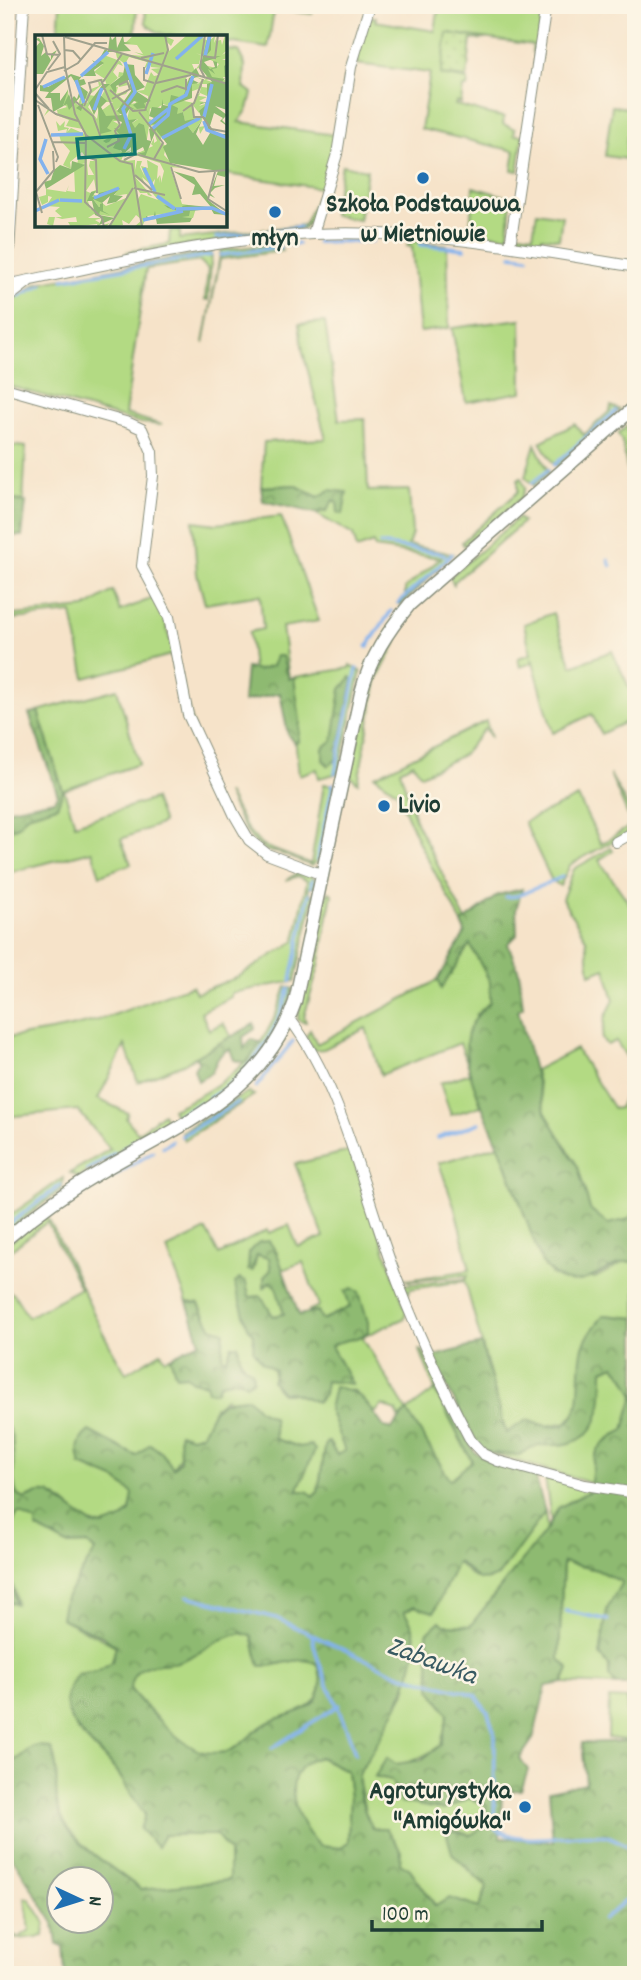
<svg xmlns="http://www.w3.org/2000/svg" width="641" height="1980" font-family="Dekko,sans-serif">
  <defs>
    <pattern id="forest-crowns" width="20" height="18" patternUnits="userSpaceOnUse" patternTransform="scale(1.75)"><rect width="20" height="18" fill="#8eba71"/><path d="M2 6a3 3 0 1 1 6 0M12 15a3 3 0 1 1 6 0" fill="none" stroke="#73985e"/></pattern>
    <pattern id="garden-dots" width="8" height="8" patternUnits="userSpaceOnUse" patternTransform="scale(1.75)"><rect width="8" height="8" fill="#b3da83"/><path d="M2 2h.1M6 6h.1" fill="none" stroke="#9abc72" stroke-width="1.8" stroke-linecap="round"/></pattern>
  </defs>
  <rect width="100%" height="100%" fill="#fcf5e5"/>
  <filter id="ink" filterUnits="userSpaceOnUse"><feTurbulence type="fractalNoise" baseFrequency=".0143" numOctaves="2"/><feDisplacementMap in="SourceGraphic" scale="14" xChannelSelector="R" yChannelSelector="G"/><feConvolveMatrix kernelMatrix="1 2 1 2 8 2 1 2 1" color-interpolation-filters="sRGB"/></filter>
  <filter id="wash" filterUnits="userSpaceOnUse"><feTurbulence type="fractalNoise" baseFrequency=".00686" numOctaves="4" result="noise"/><feDisplacementMap in="SourceGraphic" scale="28" xChannelSelector="R" yChannelSelector="G"/><feGaussianBlur stdDeviation="1.57" result="paint"/><feColorMatrix in="noise" values="0 0 0 0 0 0 0 0 0 0 0 0 0 0 0 0 0 1.4 0 .05"/><feComposite in="paint" operator="in"/></filter>
  <g filter="url(#wash)">
    <rect width="100%" height="100%" fill="#f6e3c9"/>
    <g fill="#b3da83" stroke="#698c5c" stroke-width="2" fill-rule="evenodd">
      <polygon points="60,5 137,5 135,37 58,37"/>
      <path d="M145 5H313L312 14 274 9 268 48 226 42V37C202 37 162 43 146 23Z"/>
      <path d="M439 5H544L536 52H532L533 45 448 33 441 75 468 80 467 87H463L461 103 456 102 455 105C472 108 486 115 504 117L503 124 515 129 514 135H523L518 171 512 170 515 151 421 129 430 73 357 64V52L369 17H376L375 21 435 31Z"/>
      <path d="M226 50 238 51 245 65 244 87 252 93 248 109 239 122 335 135 339 109C342 137 324 210 303 229L128 254 127 252 169 244 170 231H180V239L304 225 321 188 226 174Z"/>
      <polygon points="612,106 636,109 636,136 627,136 626,159 605,156"/>
      <polygon points="342,165 367,170 359,220 333,215"/>
      <polygon points="473,187 511,198 508,236 470,232"/>
      <polygon points="537,212 562,216 559,239 542,237 541,243 519,240 519,233 533,235"/>
      <polygon points="410,241 447,245 449,328 420,332 412,247 407,246"/>
      <polygon points="279,244 282,251 220,259 204,343 221,250"/>
      <polygon points="212,251 208,300 205,300 208,269 200,261 146,269 125,414 162,425 141,423 5,385 5,305 38,283"/>
      <polygon points="521,319 522,392 466,402 452,328"/>
      <polygon points="325,322 339,420 365,419 368,491 409,490 412,533 408,545 453,554 401,605 398,603 405,596 405,588 441,558 375,548 373,543 357,549 353,535 315,513 327,511 329,504 347,492 318,497 295,485 261,487 264,442 326,439 303,352 299,324"/>
      <polygon points="611,406 620,410 558,466 554,465 540,442 575,424 584,435 610,411"/>
      <polygon points="535,444 549,473 534,486 525,477"/>
      <polygon points="5,445 26,447 23,501 5,499"/>
      <polygon points="521,478 525,488 521,498 464,546 462,542 518,492 518,480"/>
      <polygon points="281,516 319,621 282,627 289,678 350,668 350,665 361,672 339,773 319,778 317,769 299,775 290,690 256,699 249,632 263,629 260,595 205,604 197,574 193,521 217,524"/>
      <polygon points="518,518 523,522 454,582 454,586 450,577"/>
      <polygon points="113,591 120,611 156,597 161,606 197,743 194,745 183,717 171,655 85,678 72,613 5,620 5,616 85,608"/>
      <polygon points="553,613 572,666 612,651 636,702 636,717 601,734 592,714 553,733 532,658 532,663 520,667 518,658 531,654 524,624"/>
      <polygon points="392,634 398,639 377,680 358,783 350,776 374,668"/>
      <polygon points="117,689 139,764 64,790 75,824 154,799 163,823 121,839 131,864 100,875 92,851 11,872 5,851 5,828 17,827 27,815 57,806 63,791 38,711"/>
      <polygon points="486,721 491,738 485,728 463,755 421,775 413,763 400,770 416,822 466,921 462,923 419,843 397,792 375,776"/>
      <polygon points="610,774 634,818 635,829 570,865 560,886 551,879 524,822 578,797 601,844 632,825"/>
      <path d="M324 784 335 786 320 858 312 866 278 852C251 855 236 812 227 793L247 829 261 845 311 864Z"/>
      <polygon points="611,848 613,851 599,860 636,913 636,1071 616,1041 607,1045 602,1039 605,1018 614,1000 605,968 590,974 586,939 562,899 574,869"/>
      <path d="M301 871 317 880 315 888 309 887 308 894 314 895 295 981 231 993V997L201 1012 209 1030 223 1023 231 1036 183 1064 138 1082 125 1045 98 1099 128 1113 126 1118 138 1133 163 1113 169 1126 78 1177 70 1173 110 1149 78 1110 5 1117V1038C42 1033 81 1027 116 1014 142 1005 166 993 192 986L196 993 236 978 295 941 307 881 298 876 286 880Z"/>
      <polygon points="329,892 332,894 319,966 304,1017 306,1022 303,1022 298,1020 299,1011 323,902"/>
      <polygon points="470,944 490,982 490,1002 476,1015 472,1075 481,1106 451,1115 440,1083 471,1073 460,1043 381,1075 366,1028 324,1049 314,1050 306,1036 310,1030 317,1044 438,980 441,988"/>
      <path d="M286 987 293 989C276 1055 235 1087 178 1121L172 1109C233 1082 266 1052 286 987Z"/>
      <polygon points="576,1049 614,1109 619,1108 636,1072 636,1119 633,1124 636,1213 626,1220 608,1225 590,1210 578,1167 545,1112 535,1070"/>
      <polygon points="248,1092 254,1095 184,1140 181,1132"/>
      <polygon points="499,1145 542,1263 553,1276 595,1278 626,1261 636,1262 636,1318 604,1315 583,1347 580,1407 567,1422 506,1434 465,1281 410,1289 409,1293 403,1285 466,1279 468,1275 409,1281 400,1278 397,1270 400,1266 402,1279 408,1280 470,1270 456,1212 439,1163"/>
      <path d="M351 1151 406 1311 405 1318 362 1337 407 1411 435 1390 420 1350 423 1351 439 1387 435 1391 472 1462 450 1480 407 1411 398 1418 396 1411 382 1405 375 1413 353 1390 329 1409 345 1451 337 1455 329 1442 326 1443 318 1492 313 1496 297 1491 314 1450 311 1445 299 1447 275 1439 273 1417 226 1398 215 1407 202 1434 191 1437 173 1468 162 1453 136 1456 114 1445 81 1465 117 1480 133 1493C134 1506 130 1515 119 1521 83 1538 71 1498 46 1493 39 1491 31 1496 25 1499L17 1495C8 1475 20 1439 5 1424V1290L14 1294 28 1317 80 1288 47 1222 5 1255V1246L45 1215 47 1217C76 1269 94 1323 126 1373L161 1352 165 1359 170 1357 176 1376 186 1375C200 1390 222 1382 239 1379L246 1369 239 1357 238 1345 226 1359 221 1358 199 1304 187 1302 167 1249 206 1230 219 1255 267 1230 269 1233 289 1225 298 1247 324 1237 295 1164ZM249 1253H277L282 1270 303 1262 319 1306 308 1311H318L322 1320 350 1308 346 1291 368 1332 342 1338 330 1346 352 1383 325 1381 317 1402 293 1393H282L276 1387C275 1347 231 1326 246 1283L249 1297 267 1306 273 1316 285 1314 276 1286 270 1282 265 1287 271 1270 269 1258 257 1255 253 1271Z"/>
      <polygon points="63,1178 62,1189 5,1233 5,1219"/>
      <path d="M614 1365 624 1376 634 1395 624 1430C594 1445 594 1452 591 1483L490 1453 519 1455C544 1436 549 1450 572 1442 600 1433 603 1395 603 1370Z"/>
      <polygon points="545,1477 590,1489 590,1491 558,1508 551,1521"/>
      <path d="M545 1512 547 1529 470 1626 444 1625 431 1690 448 1714 441 1745C417 1763 400 1762 376 1777L391 1780 443 1810 469 1798 486 1805V1825L471 1835 452 1830V1853L487 1887 479 1908 450 1898 436 1906 410 1869 400 1863 372 1829 365 1811 358 1776 407 1689 403 1612 414 1606 434 1612 457 1562 474 1578 498 1576Z"/>
      <path d="M19 1513 37 1522 36 1528 67 1545 88 1544 95 1551 80 1575 61 1618 116 1646 112 1662 97 1671 78 1674 72 1682 68 1702 77 1730 117 1772 145 1815 141 1829 157 1846 164 1835H216L229 1851V1880L141 1890C114 1867 67 1843 58 1807 53 1787 61 1769 51 1749 34 1742 29 1750 16 1760L5 1758V1600L16 1604C18 1593 12 1587 9 1577 5 1563 9 1523 19 1513Z"/>
      <polygon points="563,1562 597,1570 622,1582 607,1609 609,1676 616,1685 563,1683 569,1669 559,1660"/>
      <path d="M242 1633 252 1636 257 1656 270 1666C287 1663 301 1655 318 1664 321 1677 324 1688 315 1700 305 1714 282 1715 268 1723 253 1731 241 1749 224 1753 218 1754 208 1753 202 1752 182 1747 144 1706 130 1689 131 1681 133 1675 139 1670 151 1662 164 1665 177 1662 200 1656 218 1637 242 1633Z"/>
      <polygon points="629,1685 636,1685 636,1741 608,1738 609,1698 627,1699 627,1727"/>
      <path d="M319 1757 347 1771 350 1798 348 1842 340 1848 318 1846C296 1823 274 1769 319 1757Z"/>
      <polygon points="5,1897 6,1929 18,1938 30,1930 25,1898 29,1898 45,1923 44,1936 18,1939 5,1936"/>
    </g>
    <g fill="url(#forest-crowns)" stroke="#567c52" stroke-width="2" fill-rule="evenodd">
      <polygon points="295,485 318,497 330,490 347,492 343,514 338,513 337,502 333,500 327,511 315,513 263,501 261,487"/>
      <polygon points="5,499 26,502 22,536 5,535"/>
      <polygon points="276,656 282,656 289,679 294,677 300,721 298,742 294,743 288,735 280,693 243,702 246,668 259,670 272,666"/>
      <polygon points="351,677 353,680 337,759 329,766 323,760 323,748 333,740 341,689"/>
      <polygon points="38,711 63,791 57,806 27,815 17,827 8,830 5,810 54,800 58,795 29,714"/>
      <path d="M522 889 516 909 517 935 508 944 519 972 523 1007 518 1010 545 1112 578 1167 590 1209 608 1224 626 1220 636 1213V1262C603 1257 579 1308 542 1263 527 1224 515 1184 499 1146 488 1118 461 1068 467 1038 469 1023 480 1012 490 1002V982L470 944 441 989 438 980 465 933 462 923 498 895Z"/>
      <path d="M254 1024 255 1029 243 1037 244 1049 251 1039 261 1043 246 1063 234 1060 230 1049C219 1052 216 1062 212 1072L198 1081 194 1069 199 1061 195 1057Z"/>
      <path d="M269 1241 277 1253 299 1315 318 1311 322 1320 350 1307 345 1291 352 1288 359 1292 368 1322V1332C356 1342 343 1338 331 1346L352 1384 326 1381 324 1394 317 1402 293 1393H282L272 1381 275 1370 262 1362 253 1349 254 1334 248 1327 234 1283 240 1279 246 1283 249 1297 261 1296 273 1316 284 1314 276 1287 270 1282 264 1288V1277L271 1270 269 1258 257 1255 252 1271 248 1270 249 1253 259 1242Z"/>
      <polygon points="187,1302 199,1304 211,1327 224,1331 222,1358 226,1359 232,1345 238,1345 241,1364 252,1371 253,1379 246,1384 239,1379 220,1383 216,1392 208,1391 206,1383 192,1381 186,1375 176,1376 170,1357 200,1342"/>
      <path d="M604 1315 636 1318V1685H616L609 1676 610 1667 600 1655 607 1609 622 1582 597 1570 563 1562 559 1659 569 1669 563 1683 546 1686 533 1739 520 1758 528 1770 521 1790 502 1791 500 1837 553 1842 549 1791 586 1783 582 1743 636 1741V1975H65L63 1946 57 1944 54 1923 9 1852 11 1847 5 1823V1758L16 1760C29 1750 34 1741 51 1749 61 1769 53 1787 58 1807 66 1843 114 1867 141 1890L229 1880V1851L216 1835H164L157 1847 140 1829 145 1814C134 1801 127 1787 118 1773 98 1744 42 1716 78 1674L97 1671 112 1662 116 1646 102 1636 61 1618 64 1601 95 1551 88 1544 67 1545 36 1528V1522L19 1513 14 1518 6 1553 16 1604 5 1600V1424C20 1439 8 1475 17 1495L25 1499 39 1493H49L92 1524 103 1526 122 1519 130 1512 133 1494 117 1480 81 1465C77 1451 76 1441 89 1431L136 1456 150 1444 162 1453 173 1468 180 1461 179 1433 191 1437 202 1434C215 1407 215 1399 248 1398L259 1410 273 1417 275 1439 299 1447 311 1445 315 1450 297 1491H307L314 1496 318 1492 326 1443 328 1442 337 1455 345 1451 329 1409 334 1387C364 1391 367 1405 384 1427L392 1429 407 1411 450 1480 472 1461 435 1390 439 1387 474 1451 487 1460 535 1475 545 1512 498 1576C472 1587 475 1571 457 1562L434 1612 414 1606 404 1612C436 1647 391 1718 372 1752 368 1759 360 1768 359 1776 356 1791 366 1815 372 1828H386L401 1851 400 1863 410 1869 435 1906 450 1898 479 1908 487 1887 452 1853 447 1835 451 1830 471 1835 486 1825V1805L469 1798 443 1810 401 1802 391 1780 375 1776 387 1758 396 1764 421 1760 441 1745 448 1714 431 1690 427 1633 440 1621 444 1625 470 1626 547 1529 558 1508 590 1491C595 1457 590 1447 624 1430L634 1395 624 1376 614 1365 603 1370C603 1398 604 1434 570 1443 547 1449 541 1439 519 1455L490 1453 480 1449 431 1357 481 1344 506 1433 527 1420C596 1447 573 1381 583 1347 586 1336 596 1325 604 1315ZM242 1633 252 1636 260 1666C281 1667 299 1654 318 1664 321 1677 324 1689 315 1701 305 1713 284 1715 271 1721 254 1728 243 1747 226 1752 220 1753 211 1753 204 1752 183 1748 144 1706 130 1689 131 1681 133 1675 139 1670 151 1662 164 1665 177 1662 200 1656 218 1637 242 1633ZM320 1757 347 1771 350 1798 348 1842 340 1848 319 1846C296 1823 274 1769 320 1757ZM60 1878H102V1920H60Z"/>
    </g>
    <g fill="url(#garden-dots)" stroke="#698c5c" stroke-width="2">
      <polygon points="447,33 486,39 471,40 467,78 441,75"/>
      <polygon points="636,418 636,503 632,496 622,441 618,434"/>
    </g>
    <g fill="none" stroke-linecap="round" stroke-linejoin="round">
      <g stroke="#82b2ed" stroke-width="3.5">
        <polyline points="264,232 300,227"/>
        <polyline points="248,234 254,233"/>
        <polyline points="216,238 246,234"/>
        <polyline points="317,242 372,241"/>
        <polyline points="290,245 298,244"/>
        <polyline points="420,245 447,247"/>
        <polyline points="449,247 465,249"/>
        <polyline points="221,255 280,247"/>
        <polyline points="512,255 528,257"/>
        <polyline points="14,277 17,277"/>
        <polyline points="63,279 211,255"/>
        <polyline points="19,296 43,284"/>
        <polyline points="554,465 616,411"/>
        <polyline points="532,483 548,470"/>
        <polyline points="380,544 438,553 448,557"/>
        <polyline points="608,560 611,566"/>
        <polyline points="398,603 452,554"/>
        <polyline points="367,647 391,611"/>
        <polyline points="335,773 357,669"/>
        <polyline points="317,860 333,784"/>
        <polyline points="311,887 312,880"/>
        <polyline points="506,897 517,896 562,877"/>
        <polyline points="291,981 309,894"/>
        <polyline points="256,1087 293,1041"/>
        <path d="M209 1098C248 1077 277 1035 289 989"/>
        <polyline points="176,1116 200,1103"/>
        <polyline points="181,1136 238,1102"/>
        <polyline points="438,1138 479,1123"/>
        <polyline points="163,1147 172,1141"/>
        <polyline points="123,1148 165,1123"/>
        <polyline points="87,1170 115,1153"/>
        <polyline points="107,1180 153,1152"/>
        <polyline points="79,1196 98,1184"/>
        <polyline points="5,1227 61,1185"/>
        <path d="M187 1596 276 1618 397 1674 476 1695 488 1713 495 1736 494 1827C526 1851 569 1829 606 1836 617 1839 626 1845 636 1851"/>
        <polyline points="566,1611 608,1620"/>
        <path d="M312 1635C319 1676 344 1712 355 1754"/>
        <polyline points="272,1748 339,1705"/>
        <polyline points="603,1920 636,1892"/>
      </g>
    </g>
  </g>
  <g filter="url(#ink)">
    <g fill="none" stroke-linecap="round" stroke-linejoin="round">
      <g stroke="#8a907e" stroke-width="12">
        <g id="minor">
          <polyline points="313,234 337,154 351,67 370,5"/>
          <polyline points="510,246 546,5"/>
          <path d="M5 285C108 265 209 239 314 234 422 229 529 249 636 267"/>
          <polyline points="7,285 24,5"/>
          <polyline points="5,300 28,282"/>
          <polyline points="5,388 129,423 142,429 152,452 153,476 142,566 169,617 188,715 234,814 249,840 267,854 323,875"/>
          <polyline points="616,842 636,831"/>
          <path d="M290 1019C337 1082 356 1162 381 1235 405 1307 436 1375 471 1441L483 1454 498 1461 585 1485 636 1493"/>
        </g>
      </g>
      <g stroke="#8a907e" stroke-width="15">
        <path id="tertiary" d="M5 1240C36 1213 69 1190 105 1169 182 1124 264 1093 295 1002L361 693C370 658 387 632 410 604L636 406"/>
      </g>
      <use href="#minor" stroke="#fff" stroke-width="10"/>
      <use href="#tertiary" stroke="#fff" stroke-width="12"/>
    </g>
  </g>
  <g fill="#1f6fb2" stroke="#fcf5e5" stroke-width="2.5">
    <circle cx="423" cy="178" r="7"/>
    <circle cx="275" cy="212" r="7"/>
    <circle cx="384" cy="806" r="7"/>
    <circle cx="525" cy="1807" r="7"/>
  </g>
  <g text-anchor="middle" dominant-baseline="central" stroke-width="5" stroke-linejoin="round" paint-order="stroke">
    <g font-size="26" font-weight="bold" fill="#1f3d34" stroke="#fcf5e5">
      <text x="423" y="205">Szkoła Podstawowa<tspan x="423" dy="30">w Mietniowie</tspan></text>
      <text x="275" y="239">młyn</text>
      <text x="398" y="806" text-anchor="start">Livio</text>
      <text x="511" y="1792" text-anchor="end">Agroturystyka<tspan x="511" dy="30">"Amigówka"</tspan></text>
    </g>
    <g font-size="28" font-style="italic" fill="#385a62" stroke="#fcf5e5">
      <text transform="translate(431 1663) rotate(20)">Zabawka</text>
    </g>
  </g>
  <g transform="translate(35 35)">
    <rect width="192" height="192" fill="#f6e3c9"/>
    <path d="M99 0H141L132 2 139 5 136 11 131 6 134 16 152 0H167L168 4 170 0 169 4 174 6 180 1 179 8 183 0 181 6 186 5 187 10 190 0 192 15 187 20 192 17V23L187 25H192V42H188L192 49H167V52L175 53 172 61 165 58 164 61 172 62 164 66 169 67 164 71 170 69 177 72 171 70 164 78 157 69 159 82H168L164 92 170 91 165 99 164 93 166 86 158 98 152 90 165 82 150 87 148 77 141 80 137 70 144 65 159 68 161 64 151 65 161 64 163 59H155H164L166 53 155 57 156 44 163 49 167 45 159 41 170 45 172 40 175 44 171 45 180 48 169 31 161 34 168 24 169 30 181 33 184 29 161 18 166 20 164 29H157L160 36 151 43 154 50 149 61 137 67 134 71 128 69 118 76 115 73 114 84 118 85 112 90 119 86 123 90 114 91 112 104 104 102 113 108 103 109 104 103 100 104 107 100 103 94 95 97 93 93H99L96 89 103 84 91 88 95 72 90 70 101 68 100 63 104 61 102 74 110 65 113 71V61L101 56 109 55 116 37 119 41 124 40 116 34 126 33 116 32V28L109 34 112 27 94 22 90 29 82 23 80 14 85 19 109 21 99 17 108 19 102 10 89 9ZM69 20 85 26 88 31 83 29 78 37 83 43 84 37 90 38 92 44 84 42 75 50 83 52 81 59 94 55 93 50 84 52 83 50 92 46 96 51 91 59 84 61 91 67 81 75 87 78 81 82 82 85 83 86H78L85 90 86 101 82 98 80 103 97 105 94 111 84 104 85 116 90 117 91 110V117L97 115 88 121 86 126 118 111 116 109 119 103V108L122 106 118 94 128 98 125 107 131 111 129 120 139 131 148 133 135 132 147 169 141 168 166 172 161 173 158 183 138 182H144L143 177 112 181 107 192H99L107 185 101 180 94 189 87 185 88 190 73 192 80 182 59 179 53 183H67L60 185 65 188 64 191 75 188 70 192H63L62 189 36 192 33 187H42L41 182 27 184 20 182 18 191 12 189 14 182H27L20 176 25 172 11 171 17 162 13 161V167L7 170 4 162 11 160V154L31 157 34 150 32 156 40 157 39 132 52 128 53 140H59L54 131 55 126H61L52 122V128L42 130 43 125 52 124 47 117 35 127 36 134 28 130 35 116 27 107 18 108V113L16 101 17 107H26L24 99H31L32 94 23 96 21 86 25 91 30 86 29 92 34 93 32 97 36 93 50 99 48 94 31 91 34 85 21 80 15 75 9 81 13 74 8 72 12 73 23 80 22 75 32 72 27 68 33 54 34 74 38 65 43 70 46 61 47 71 53 67 50 63 56 54 64 51 63 46 72 51 70 45 68 46 58 45 70 44 59 37 68 29 64 26ZM68 49 71 53 63 67H78L66 76 64 72 62 84 53 72 60 61 54 60ZM97 119 125 128 129 136 126 148V140L124 148 125 140 122 144 123 131 112 125 113 133 106 131 110 142 105 132 107 126H102L100 135V125L91 126ZM100 142 110 149 107 142 116 150 120 144 118 156 111 150 123 165 106 159 103 164 100 150 105 158H112L113 160 116 161H117ZM59 144 61 155 56 157 72 160 84 153 79 161 92 159 91 163 71 171 62 164H58L67 176 55 174 53 166 62 161 51 156Z" fill="#b3da83" fill-rule="evenodd"/>
    <path d="M75 0 77 5 81 1 82 13 88 0 89 7 96 8 89 9 96 16 74 17 64 25 69 28 59 35 61 41H47L44 45 49 44 51 49 45 51 53 57 46 76 41 73 49 67 45 62 34 75 32 69 18 77 16 63H10L14 57 5 56V50L13 52 36 39 45 42 51 36 61 30 57 25 62 28 70 14 73 16ZM36 41 45 55 42 64 39 61 36 65 34 59 28 71 33 55 25 66V58H15ZM173 1H176V15L170 22 186 21 169 27 175 34 180 32 178 26 182 27V33L177 34 180 39 173 34 177 42 190 44 189 31 192 29V40L187 47 192 49V75L180 71 192 80 187 85 192 90 189 96 192 91 185 86 188 83 179 78 175 91 182 99H192L193 136 190 142 182 140 179 151 190 150 180 153 175 158 180 163 174 160 173 165 192 180 179 179 176 174 155 176 154 181 147 182 157 183 155 187 122 189 121 184 111 185V181L118 184 120 176 121 182 143 176 133 173 129 170 149 175 147 171 152 170 176 172 165 159 157 160 160 150 138 136 159 142 173 162 183 136 135 128 128 112 132 109 121 95 110 122 102 117 106 118 110 117 108 112 88 123 96 117V112L85 122 87 116 78 113 83 104 79 101 74 107 71 108 68 106 82 98 86 101 79 93 84 94 87 87 78 84 72 93 77 96 65 99 63 72 59 80 54 68 68 49H75L64 59 72 66 66 72 71 81 87 80 82 76 96 56 94 45 81 51V59L80 56 79 58 74 54 79 57 75 50 88 40 90 29 99 30 100 40 110 52 101 56 116 66 109 68 113 78 110 73 102 74 98 70 103 67 99 66 94 71 101 75 95 73 90 81 94 85 102 84 97 88 100 93 104 88 109 90 112 105 116 106 114 94 123 89 112 90 119 83 114 81 117 72 126 73 128 64V70L134 71 136 60 148 63 154 43 158 41 155 39 161 33 165 41 156 44 164 48 157 49V63L137 70 143 73 142 79 148 77 150 86 166 82 164 76 171 70 170 68 166 69 165 68 172 67V49L177 47 165 33ZM168 82 175 98 168 110 161 99 167 85 158 98 152 90ZM4 3 9 11 6 21 11 17 16 25V19L22 15 8 39H0V13L5 7 0 4ZM37 126 50 130 11 154 9 147 16 145 19 135 25 130 36 134ZM85 153 79 160 88 161 81 167 72 169 75 161 67 168 58 164 64 172H65V169L68 168V176L75 180 65 176 64 180 80 183 64 190 67 183 60 180 57 166H52L56 157 61 156 57 162H62L64 158Z" fill="#8eba71" fill-rule="evenodd"/>
    <path fill="none" stroke="#82b2ed" stroke-width="3.5" d="M170 21 175 0M141 24 168 0M111 39 118 18M46 41 73 17M41 45 49 68M8 52 30 42M59 75 67 53M169 82 177 49M169 86 172 95 193 103M114 89 133 74M117 94 133 80 135 69 151 60 158 41M16 100 48 99M127 103 165 83M11 104 5 124 13 139M89 114 96 100 88 74 100 57 90 27M109 133 120 157M122 161 140 174M59 163 84 153M25 165 47 166M141 174 177 173 193 180M0 176 24 165M108 185 148 176"/>
    <path fill="none" stroke="#a0a18d" stroke-width="2" d="M7 0 12 19 25 20M170 0 165 33 170 43M30 2 193 49M29 15 38 16 46 25M169 21 180 23 183 0M106 23 129 18M127 31 133 15 130 0M30 32 40 79 51 100 85 126 97 129 107 192M109 32V45L119 48M13 35 25 19 18 6M29 36 43 28 60 8H72M68 47 87 19M121 48 156 40M0 55 12 37 30 32 29 2M75 55 98 76 110 75 127 31M126 57 142 51 151 54V44M0 58 14 74M77 64 95 54 92 46 84 50M0 65 21 79 43 86M40 66 58 81 66 103M157 68 159 82H168L176 94 193 97M3 70 23 122 21 127M49 71 56 56 54 48 66 45 85 90 80 96 84 106 72 112M148 76 159 68 168 44M104 77 128 108 119 124M51 100 50 167 67 183 69 192M17 107 50 108M52 122 61 125 62 158M89 125 101 119 164 137 193 135M136 132 146 164M180 137 173 164 193 177M100 140 117 155M99 153 130 160M1 157 7 178M0 158 19 135 18 116M74 192 98 153"/>
    <path fill="#0f766e" fill-opacity="0.15" stroke="#0f766e" stroke-width="3.5" d="M99 100 100 119 44 123 42 104Z"/>
    <rect width="192" height="192" fill="none" stroke="#1f3d34" stroke-width="3.5"/>
  </g>
  <rect width="641" height="1980" fill="none" stroke="#fcf5e5" stroke-width="28"/>
  <g transform="translate(80 1900) rotate(94)"><circle r="33" fill="#fcf5e5" stroke="#a4ab9e" stroke-width="2"/>
  <path d="M0-5L12 26L0 18L-12 26Z" fill="#1f6fb2"/>
  <text y="-10" font-size="19" font-weight="bold" text-anchor="middle" fill="#1f3d34">N</text>
  </g>
  <path d="M372 1920v10h170v-10" fill="none" stroke="#1f3d34" stroke-width="3.5"/>
  <text x="382" y="1920" font-size="21" fill="#1f3d34" stroke="#fcf5e5" stroke-width="5" paint-order="stroke">100 m</text>
</svg>
